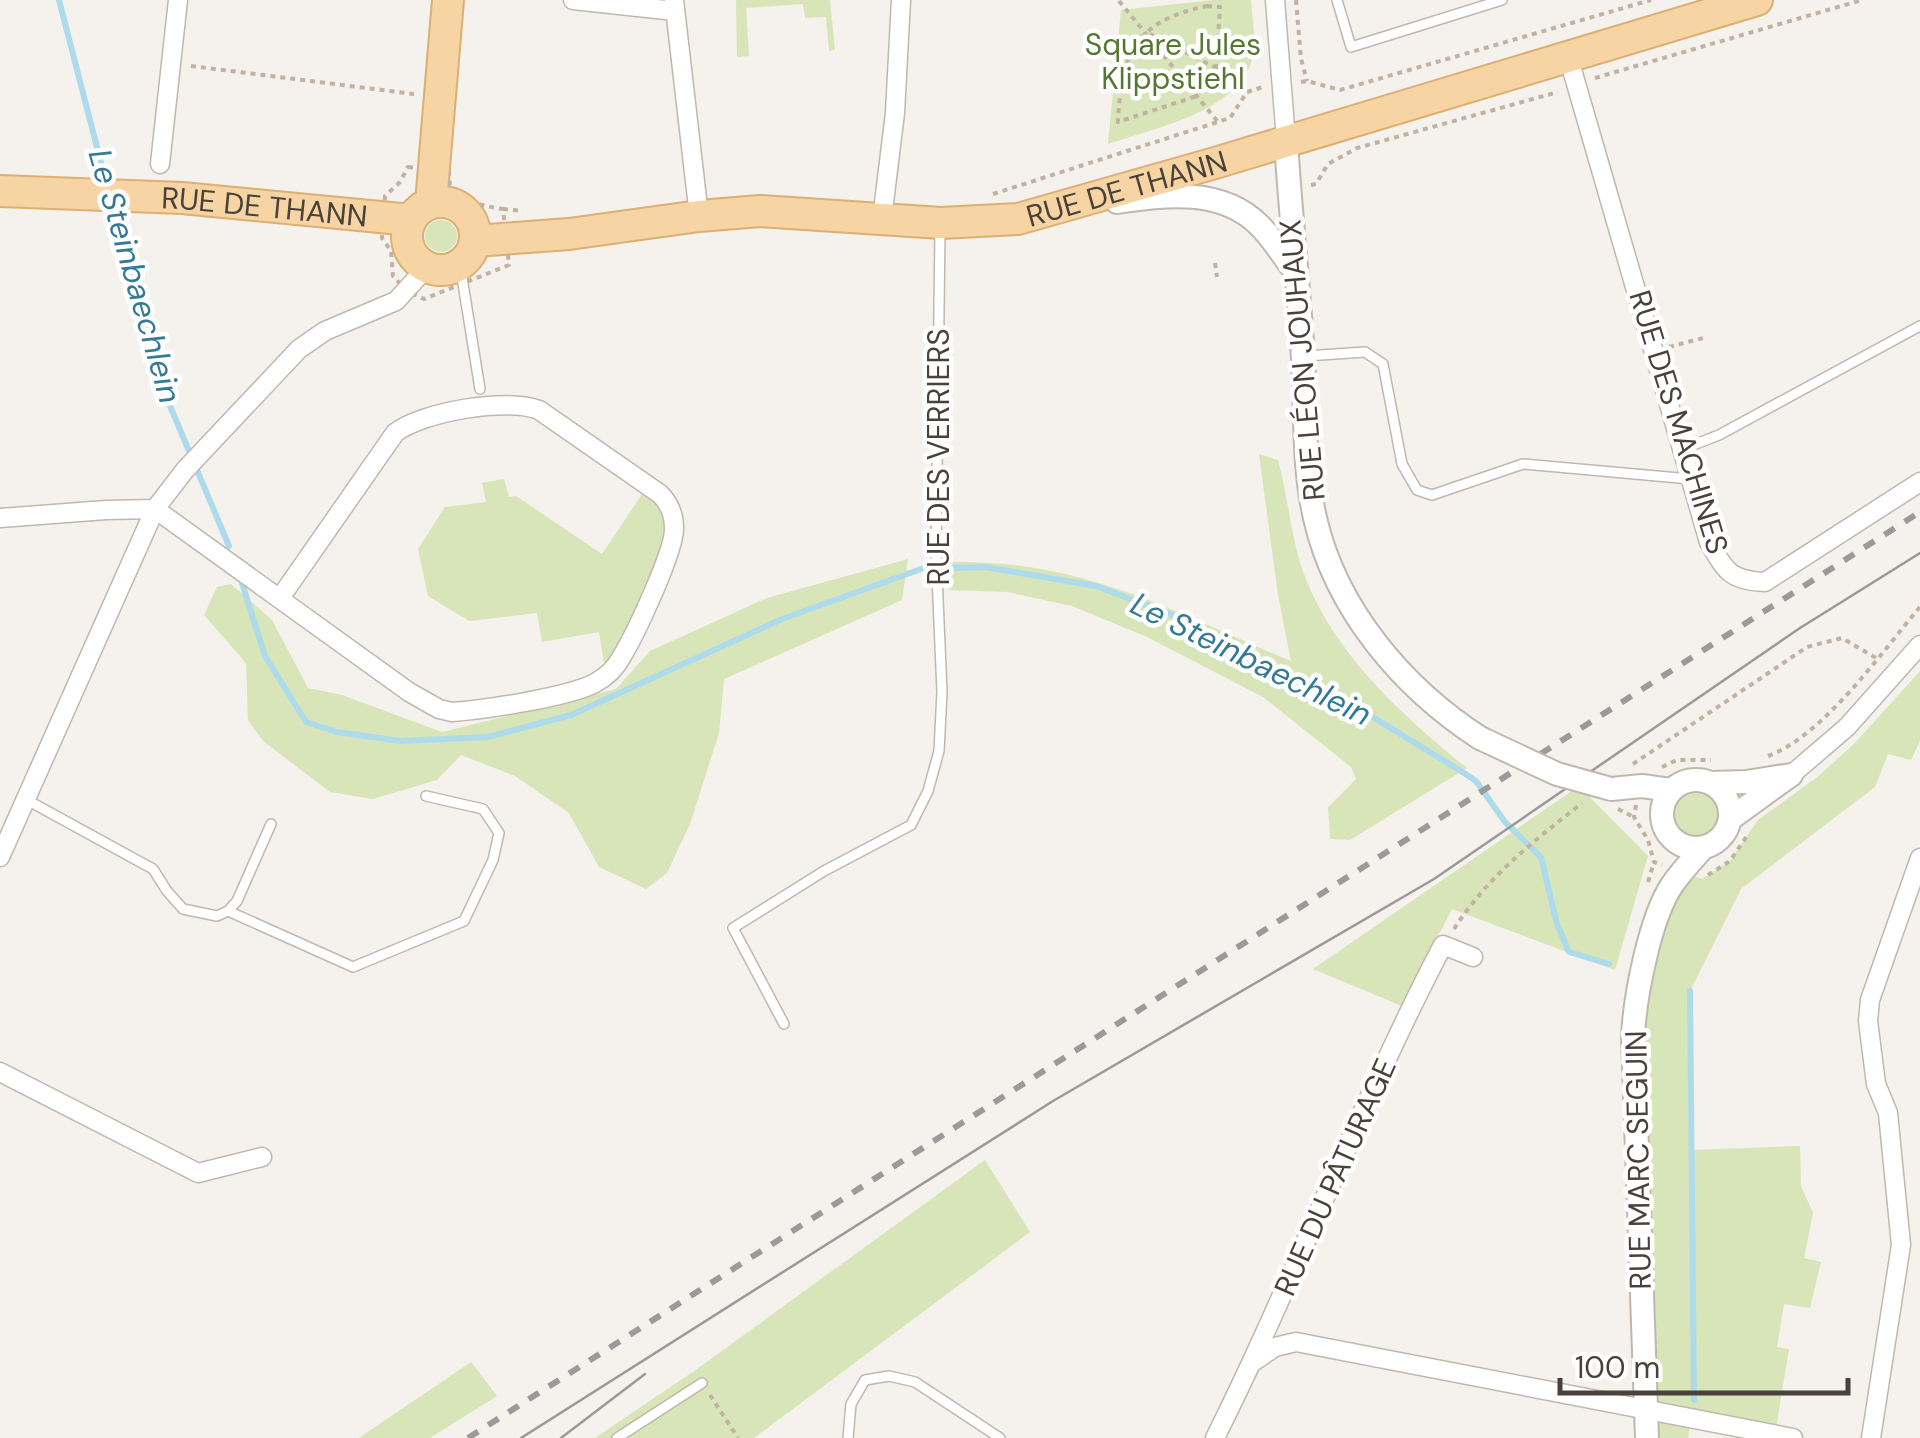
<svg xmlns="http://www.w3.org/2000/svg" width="1920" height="1438" font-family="'DM Sans',sans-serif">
  <rect width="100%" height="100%" fill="#f5f1ec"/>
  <g fill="#d7e5b9">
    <polygon points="736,0 830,0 835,50 829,51 826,17 805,18 803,4 746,8 749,56 737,57"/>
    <path d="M1214 0H1251C1252 17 1256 38 1253 55 1243 111 1154 128 1108 144L1121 10Z"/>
    <circle cx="441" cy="236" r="16"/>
    <path d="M1259 454 1278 460C1287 493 1290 527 1299 559 1325 646 1399 713 1467 768L1350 840 1330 839 1328 807 1356 779 1351 767 1263 697 1147 637 1072 606 1007 592 949 590 950 562C1084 559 1173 612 1291 661L1278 595Z"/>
    <polygon points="504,479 509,497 516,496 602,554 648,485 668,502 672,541 606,676 599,632 542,642 537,613 469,621 428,596 418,549 445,507 486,502 482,483"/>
    <polygon points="908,559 902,600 724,679 719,733 690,824 667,873 646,889 599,867 569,813 515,776 461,755 437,780 373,799 330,792 263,741 248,720 246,663 204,615 217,587 231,584 272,620 308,688 342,695 442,732 616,689 650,651 767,598"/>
    <polygon points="1920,671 1920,741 1911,760 1888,754 1875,787 1741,889 1690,991 1691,1150 1800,1146 1801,1186 1813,1213 1804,1258 1821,1262 1810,1308 1784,1304 1777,1347 1789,1349 1775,1434 1691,1418 1688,1438 1647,1438 1635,1004 1682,872 1702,879 1730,861 1758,820 1816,778 1854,744"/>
    <polygon points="1579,786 1648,856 1615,970 1452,909 1402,1006 1313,969"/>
    <circle cx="1694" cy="816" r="24"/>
    <polygon points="985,1160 1030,1232 754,1438 595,1438 697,1369"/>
    <polygon points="471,1362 497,1396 430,1438 359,1438"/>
  </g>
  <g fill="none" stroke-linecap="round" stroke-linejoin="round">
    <g stroke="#aedbec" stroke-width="6">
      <polyline points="59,0 107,186"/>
      <polyline points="112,203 165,394 229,546"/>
      <polyline points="952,568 985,567 1096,586 1191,622 1267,666 1332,692 1464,773 1476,781 1505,822 1541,857 1557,924 1569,952 1609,964"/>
      <polyline points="242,583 265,656 306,722 337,732 401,741 488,737 571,715 782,619 924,568"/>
      <polyline points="1690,991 1694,1400"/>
    </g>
    <g stroke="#c0b8af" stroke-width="12">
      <g id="service">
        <polyline points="1337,0 1351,47 1502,0"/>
        <polyline points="460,265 480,389"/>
        <polyline points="1306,356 1365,352 1383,364 1402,464 1417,490 1432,495 1523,464 1690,479"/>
        <polyline points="1683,449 1719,435 1920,326"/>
        <polyline points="27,800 153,869 167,891 183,909 217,916 228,911 237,901 271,824"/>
        <polyline points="228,911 353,967 464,921 493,860 499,833 483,809 426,796"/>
        <polyline points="784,1024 733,928 824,871 911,825 928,791 939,751 942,692 936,552 940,230"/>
        <polyline points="617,1438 702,1383"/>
        <polyline points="848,1438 851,1404 865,1380 889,1376 915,1382 1000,1438"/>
      </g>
    </g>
    <g stroke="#c0b8af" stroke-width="21">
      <g id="minor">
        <polyline points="573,0 675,11"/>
        <polyline points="674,0 699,216"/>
        <polyline points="1275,0 1286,140"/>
        <path d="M1568 56 1709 542C1726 572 1730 580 1765 582L1920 482"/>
        <polyline points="160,164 178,0"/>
        <polyline points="882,219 895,113 901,0"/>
        <polyline points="0,518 106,510 155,509 185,470 299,349 325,331 396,301 427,267"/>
        <polyline points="1791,775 1847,727 1920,645"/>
        <path d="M0 857 155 509 409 692 439 709 452 712C483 710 569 697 595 683 606 677 616 668 622 656 635 635 675 550 674 528 674 515 669 503 660 494L539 410C508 397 421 412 395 433L280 598"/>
        <polyline points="0,1072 198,1173 262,1157"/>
        <polyline points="1253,1362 1275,1347 1296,1342 1793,1438"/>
        <path d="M1215 1438C1296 1276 1359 1105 1443 945L1473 957"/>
        <polyline points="1871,1438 1901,1245 1888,1113 1876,1084 1868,1021 1870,1000 1920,858"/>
      </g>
    </g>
    <g stroke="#c0b8af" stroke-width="26">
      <g id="tertiary">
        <path d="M1286 140C1290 213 1299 287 1303 359 1306 413 1303 466 1315 518 1336 610 1403 688 1480 738"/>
        <path d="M1117 202C1165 195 1222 187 1260 226 1273 239 1283 256 1294 270"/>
        <circle cx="1696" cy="814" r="34"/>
        <polyline points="1711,783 1746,782 1791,775"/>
        <polyline points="1611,789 1642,786 1671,790"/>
        <polyline points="1730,819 1788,777"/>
        <path d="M1647 1438 1633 1036C1635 996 1650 918 1672 885 1681 872 1692 860 1702 849"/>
      </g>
    </g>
    <g stroke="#dcaf73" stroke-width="34">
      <g id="primary">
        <path id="s1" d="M0 191 182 198 411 220"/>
        <circle cx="441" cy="236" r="34"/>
        <polyline points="431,203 448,0"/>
        <path id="s2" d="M475 241 569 234 699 216 760 211 941 223 1018 219 1215 163 1757 0"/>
      </g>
    </g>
    <g stroke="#c1b2a1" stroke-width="4" stroke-dasharray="5 5" stroke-linecap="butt">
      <polyline points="1296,0 1301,59 1307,81"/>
      <polyline points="1119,1 1218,122"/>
      <path d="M1207 6 1220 7 1216 68 1197 96 1118 122C1121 52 1136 21 1207 6Z"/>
      <polyline points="1150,34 1216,68"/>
      <polyline points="191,66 414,94"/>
      <polyline points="1595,78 1862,0"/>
      <polyline points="1301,82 1307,81 1340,90 1651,0"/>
      <path d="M408 167 449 172 450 185C465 202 482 206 503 209L509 265 424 299 407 291 393 276 391 251 382 238 385 196 400 182Z"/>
      <polyline points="1311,185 1316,184 1328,164 1357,148 1558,92"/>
      <polyline points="993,194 1230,118 1247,92 1266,86"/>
      <polyline points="503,209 523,211"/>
      <polyline points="1215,263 1217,277"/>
      <polyline points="1669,347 1707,337"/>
      <path d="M1768 756C1823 736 1881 653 1920 607"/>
      <polyline points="1633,764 1807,647 1842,638 1876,658"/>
      <polyline points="1662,767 1677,760 1711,760"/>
      <polyline points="1636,805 1634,817 1648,840 1654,862 1662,865"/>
      <polyline points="1708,875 1730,861 1749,833"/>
      <polyline points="1648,882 1654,862"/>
      <path d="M1454 929C1488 876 1534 841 1582 803"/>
      <polyline points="710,1395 738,1438"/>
    </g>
    <use href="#service" stroke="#fff" stroke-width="9"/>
    <use href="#minor" stroke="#fff" stroke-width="18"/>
    <use href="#tertiary" stroke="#fff" stroke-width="22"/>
    <use href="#primary" stroke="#f7d4a3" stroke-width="30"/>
    <g stroke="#9a9a9a" stroke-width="2.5">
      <polyline points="521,1438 1053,1101 1434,879 1800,628 1920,553"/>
      <polyline points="561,1438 645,1374"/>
    </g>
    <polyline stroke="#9a9a9a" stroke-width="6" stroke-dasharray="12 12" stroke-linecap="butt" points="468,1438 1920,512"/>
    <g stroke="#c0b8af" stroke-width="26" stroke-linecap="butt">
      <polyline id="tertiary-bridge" points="1480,738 1557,774 1611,789"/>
    </g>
    <polyline stroke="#c1b2a1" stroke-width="4" stroke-dasharray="5 5" stroke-linecap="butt" points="1618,809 1634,817"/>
    <use href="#tertiary-bridge" stroke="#fff" stroke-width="22"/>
  </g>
  <g text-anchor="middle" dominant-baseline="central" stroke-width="9" stroke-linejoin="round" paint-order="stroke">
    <g font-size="30" fill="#557731" stroke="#fff">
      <text x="1173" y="44">Square Jules<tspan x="1173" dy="34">Klippstiehl</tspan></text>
    </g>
    <g font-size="30" fill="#49413a" stroke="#fff">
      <text stroke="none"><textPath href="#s2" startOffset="658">RUE DE THANN</textPath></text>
      <text stroke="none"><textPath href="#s1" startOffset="265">RUE DE THANN</textPath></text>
      <text transform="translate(1302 360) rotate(-95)">RUE LÉON JOUHAUX</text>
      <text transform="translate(1679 422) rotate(73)">RUE DES MACHINES</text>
      <text transform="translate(938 457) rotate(-90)">RUE DES VERRIERS</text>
      <text transform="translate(1638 1160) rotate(-91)">RUE MARC SEGUIN</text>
      <text transform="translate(1335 1177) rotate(-66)">RUE DU PÂTURAGE</text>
    </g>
    <g font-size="32" font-style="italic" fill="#347a96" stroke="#fff">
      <text transform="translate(135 276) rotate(74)">Le Steinbaechlein</text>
      <text transform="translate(1251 659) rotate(26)">Le Steinbaechlein</text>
    </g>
  </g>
  <path d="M1560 1378v15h288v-15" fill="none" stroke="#49413a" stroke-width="5"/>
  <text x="1575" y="1378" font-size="30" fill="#49413a" stroke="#ffffff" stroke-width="8" paint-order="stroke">100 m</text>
</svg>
